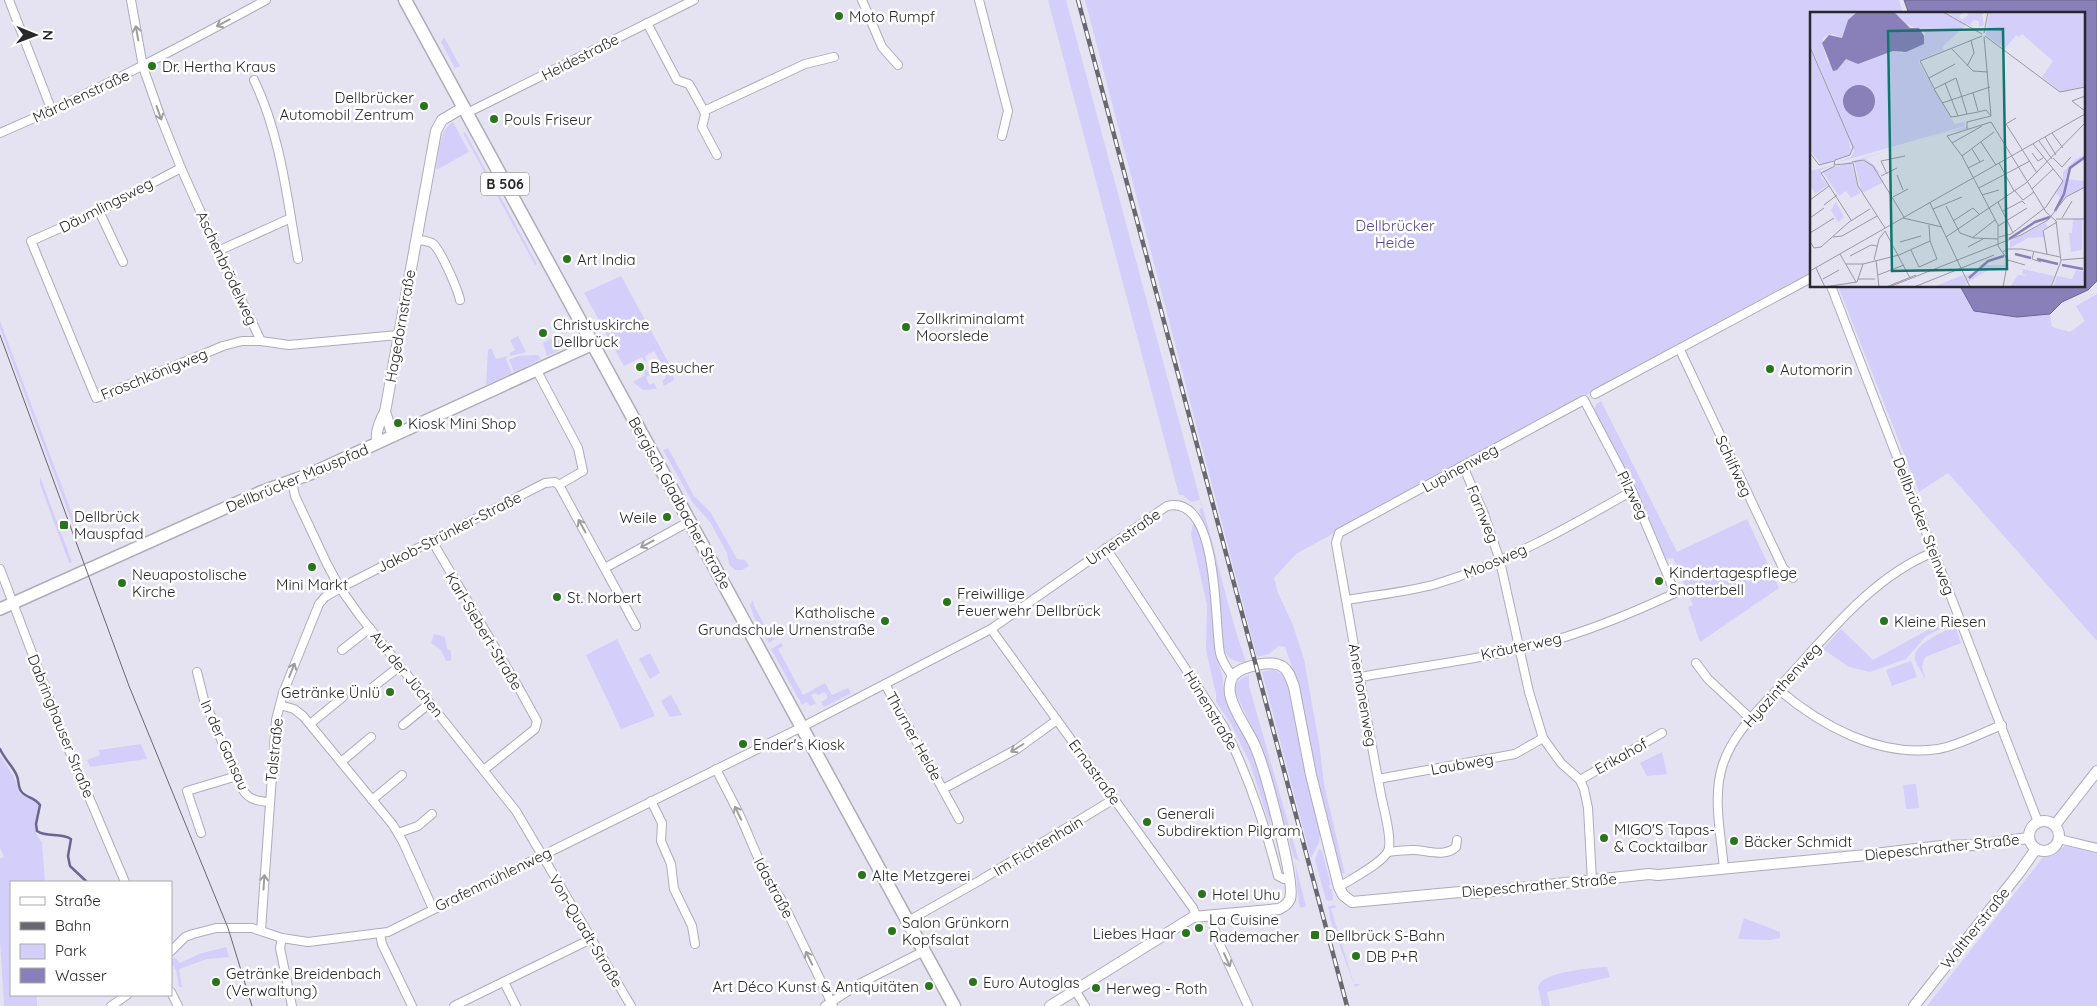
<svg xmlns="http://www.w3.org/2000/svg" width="2097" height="1006" font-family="Quicksand,sans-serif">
  <rect width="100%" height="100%" fill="#e5e3f1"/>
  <g fill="#d4cefa">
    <path d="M1048 0H1066L1200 499C1217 553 1227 609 1246 662 1235 663 1226 658 1223 647 1217 626 1220 602 1218 581 1215 557 1207 533 1199 510L1202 508 1200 500 1191 502 1183 495H1179Z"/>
    <polygon points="1085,0 1899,0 1903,14 1811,14 1811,272 1296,554 1274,578 1278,593 1293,625 1304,659 1320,749 1324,784 1345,874 1340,872 1311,766 1296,679 1285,647 1279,646 1269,654 1257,657"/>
    <polygon points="444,37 460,66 455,68 441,42"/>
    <path d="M453 122 469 152 436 170C439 154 438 131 453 122Z"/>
    <polygon points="465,132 537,264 535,265 463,133"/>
    <polygon points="621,276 672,369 674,380 664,386 662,381 666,378 661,368 656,371 654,366 660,361 654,351 645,356 646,361 644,361 642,357 624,366 584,293"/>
    <polygon points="1838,286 1960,286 1974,311 2017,317 2050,314 2052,327 2070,332 2085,321 2076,306 2097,294 2097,641 1948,473 1919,492"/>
    <polygon points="0,321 77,527 74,528 0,328"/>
    <polygon points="562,333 569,346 547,356 543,343"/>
    <polygon points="518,336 526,352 510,356 510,353 515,350 510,340"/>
    <polygon points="491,348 496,359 508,356 506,359 512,373 486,385 488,350"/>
    <polygon points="538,355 541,359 514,372 509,360 518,356"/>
    <polygon points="646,369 650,375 646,377 649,385 654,383 657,389 643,390 633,382 645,375 643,371"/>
    <polygon points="1601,401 1677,552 1747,519 1779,588 1700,642 1688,607 1693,605 1673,558 1666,559 1621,462 1594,411 1596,404"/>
    <polygon points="668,448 694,496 711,513 737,559 745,560 749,566 742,570 735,570 729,564 727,553 710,522 693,503 663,450"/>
    <polygon points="40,477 72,562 69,563 40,484"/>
    <polygon points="1193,523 1196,525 1206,556 1212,587 1217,659 1222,674 1225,695 1227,702 1248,739 1259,767 1270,815 1271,829 1250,763 1231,724 1216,702 1216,694 1206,650 1207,605 1191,534"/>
    <polygon points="753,600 754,606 770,635 775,633 778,637 769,643 754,617 750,605"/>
    <polygon points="1951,617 1953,622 1925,637 1906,659 1870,672 1849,667 1823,649 1841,629 1873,660"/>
    <path d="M1955 626 1961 643 1925 657 1922 667 1926 680C1923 674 1917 666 1915 659 1912 644 1944 632 1955 626Z"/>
    <polygon points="434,634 445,637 447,649 451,651 451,661 446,661 441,650 431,643"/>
    <polygon points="617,639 655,716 621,729 586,655"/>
    <polygon points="781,643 783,646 778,649 803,695 825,683 832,695 848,688 851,693 824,707 821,702 828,698 825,692 818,695 816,693 811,695 816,704 810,706 807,702 802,705 771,649"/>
    <polygon points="650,653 660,673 650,679 639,659"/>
    <polygon points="1911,661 1917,677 1892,686 1886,670"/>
    <polygon points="1273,669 1283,675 1288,687 1301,754 1320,832 1319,843 1311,858 1262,672"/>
    <path d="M1249 675V686L1299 861 1294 858 1263 750 1234 690C1237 681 1240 678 1249 675Z"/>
    <polygon points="671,695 682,715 670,717 661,701"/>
    <polygon points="141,744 147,759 90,767 87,760 100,755 99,750"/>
    <polygon points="1662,752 1667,774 1647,776 1640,763"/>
    <polygon points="0,755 14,777 20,794 35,800 39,806 36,833 42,843 45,882 11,882 11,995 37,995 37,1006 4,1006 0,940 0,859 4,857 0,847"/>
    <polygon points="1916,784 1919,808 1906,809 1903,785"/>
    <polygon points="2066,845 2097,852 2097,1006 1927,1006 2044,856 2053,854"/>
    <polygon points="1319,849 1322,851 1331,885 1329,885 1330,889 1332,889 1333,900 1329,901 1326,900 1315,860"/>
    <polygon points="1295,863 1306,906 1301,908 1299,904"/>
    <polygon points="1334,905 1337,907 1331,909 1354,984 1359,984 1359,985 1355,987 1330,919 1329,909 1327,907"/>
    <polygon points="1744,918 1780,932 1780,938 1770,940 1738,939"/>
    <polygon points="226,947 229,957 207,959 179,969 182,987 179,987 176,970 171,962 175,957 180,963 199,954"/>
    <path d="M1607 967 1610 977 1547 992 1550 1006H1542L1538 987C1543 971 1592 968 1607 967Z"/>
  </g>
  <polygon fill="#8980b9" stroke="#6c658f" points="1904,0 2097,0 2097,281 2088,290 2062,302 2050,314 2017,317 1974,311 1960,286 2083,286 2083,14 1909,14"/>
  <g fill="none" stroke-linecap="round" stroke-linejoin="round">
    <path stroke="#6c658f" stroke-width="2.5" d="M0 749C5 760 13 766 17 776 19 781 18 787 21 791 25 798 34 796 40 805L36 824 37 831C47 838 60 832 71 839L68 856 70 866 87 882"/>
    <g stroke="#aeacb9" stroke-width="10">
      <g id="minor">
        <polyline points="9,0 52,111"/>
        <polyline points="131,0 143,67 161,118 181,168 218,251 261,341 289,345 398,335"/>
        <polyline points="862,0 882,47 898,65"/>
        <polyline points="979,0 1008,111 1002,136"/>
        <polyline points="647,23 677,80 689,84 704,111 705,115 702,127 717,155"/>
        <path d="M254 80C281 136 287 199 298 259"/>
        <polyline points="704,111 805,64 834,57"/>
        <polyline points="467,113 694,0"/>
        <path d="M0 133C91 94 178 48 266 0"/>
        <polyline points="181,168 99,211 31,241 96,398 223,346 242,341 261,341"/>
        <polyline points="99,211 123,262"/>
        <path d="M416 240C421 240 427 241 432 243 440 248 458 290 460 300"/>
        <polyline points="218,251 291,218"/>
        <polyline points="1831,286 2038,822"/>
        <polyline points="1680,350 1783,568 1793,578"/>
        <polyline points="537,371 578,448 583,471 559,485"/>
        <polyline points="1595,394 1811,278"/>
        <polyline points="1463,466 1484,514 1500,561 1529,692 1543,738 1561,763 1580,780 1584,789 1588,808 1592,881"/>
        <polyline points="292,481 295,496 327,564 340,588 360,616 516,811 631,1006"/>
        <polyline points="559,485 636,626"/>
        <polyline points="432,541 516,683 537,721 535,729 485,769"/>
        <path d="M1106 548 1224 727C1248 775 1265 825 1278 876L1284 879H1289"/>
        <polyline points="605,568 690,521"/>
        <polyline points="0,569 69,750 125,882"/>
        <path d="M1347 600C1376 595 1408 592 1436 584 1506 563 1569 527 1632 491"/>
        <polyline points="991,629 1193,908 1196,916"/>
        <polyline points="342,650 370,628"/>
        <polyline points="1696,663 1708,679 1751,719"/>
        <path d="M197 672 204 700 243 790C249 800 258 801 269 802"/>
        <polyline points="885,684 959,819"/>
        <polyline points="373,687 400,666"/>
        <path d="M1778 689C1820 725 1879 758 1938 749 1960 745 1981 733 2002 725"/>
        <polyline points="280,705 294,709 303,716 393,825 403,842 433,909"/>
        <polyline points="310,724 343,697"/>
        <polyline points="403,725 430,703"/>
        <polyline points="341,762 371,737"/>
        <path d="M716 769C724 785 733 801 741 818 753 845 763 874 781 899L833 1006"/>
        <polyline points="1378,779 1515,754 1543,738"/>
        <polyline points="1580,780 1662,733"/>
        <polyline points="943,789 1017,749 1057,720"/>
        <polyline points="372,800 402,775"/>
        <polyline points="651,801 662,823 661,841 671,864 674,889 692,926 695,944"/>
        <polyline points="201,833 187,791 237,776"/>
        <polyline points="398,833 418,826 432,814"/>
        <polyline points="2059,839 2097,848"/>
        <path d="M1388 852C1396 851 1405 850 1413 850 1427 850 1444 858 1456 847L1457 840"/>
        <path d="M1724 869C1721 835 1712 796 1723 764 1734 731 1762 707 1784 682 1827 635 1873 576 1934 552"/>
        <path d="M1339 887C1351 879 1383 863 1388 851 1393 841 1383 806 1381 795 1365 711 1351 627 1336 543L1339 533 1584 400 1632 491 1675 593C1639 610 1603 625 1565 637 1499 657 1428 665 1360 677"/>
        <polyline points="1212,915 1216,936 1248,1006"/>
        <polyline points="908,921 979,881 1114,799"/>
        <polyline points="261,930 276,720 283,693 319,604 325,597 346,585 545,483 555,482 559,485"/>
        <polyline points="380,933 382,944 412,1006"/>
        <polyline points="282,938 280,948 292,1006"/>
        <path d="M171 951 185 937 193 934 216 928H252L282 938 308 942 388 932 802 727 991 629 1167 506C1220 493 1214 624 1220 653 1222 662 1228 670 1233 677"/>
        <polyline points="504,982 516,1006"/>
        <polyline points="1075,990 1085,1006"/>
        <polyline points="171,992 178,1006"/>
        <polyline points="111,1006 127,995"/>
        <polyline points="454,1006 591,939"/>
        <polyline points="825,1006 859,984 924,951"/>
      </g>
    </g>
    <g stroke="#aeacb9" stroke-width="12">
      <g id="tertiary">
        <polyline points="385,412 393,436"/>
        <path d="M378 443C374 434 380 421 385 412L436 131 442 120 464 107"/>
        <circle cx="2044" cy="836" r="15"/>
        <polyline points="2055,825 2097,771"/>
        <path d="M1050 1006 1193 917 1279 909C1284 906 1288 904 1290 899 1296 882 1264 766 1255 746 1248 730 1236 715 1231 698 1229 692 1229 682 1233 676 1241 666 1273 659 1283 667 1289 671 1291 679 1294 687L1311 775 1339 887 1343 895 1352 902 1460 892 1474 893 1649 874 1658 875 1866 855 1941 846 1977 845 2028 838"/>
        <polyline points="1914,1006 2019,873 2036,849"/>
      </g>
    </g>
    <g stroke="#aeacb9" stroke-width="14">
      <polyline id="secondary" points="0,609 263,491 310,474 593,344"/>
    </g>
    <g stroke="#aeacb9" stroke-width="15">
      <polyline id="primary" points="405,0 954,1006"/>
    </g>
    <use href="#minor" stroke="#fff" stroke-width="8"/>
    <use href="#tertiary" stroke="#fff" stroke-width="10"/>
    <use href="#secondary" stroke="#fff" stroke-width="11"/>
    <use href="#primary" stroke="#fff" stroke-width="12"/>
    <polyline stroke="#696870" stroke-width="1" points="0,335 129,686 228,928 252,1006"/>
    <g stroke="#696870" stroke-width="4.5">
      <polyline id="rail" points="1078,0 1347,1006"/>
    </g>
    <use href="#rail" stroke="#fff" stroke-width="2.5" stroke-dasharray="8" stroke-linecap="butt"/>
  </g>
  <defs><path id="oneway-shaft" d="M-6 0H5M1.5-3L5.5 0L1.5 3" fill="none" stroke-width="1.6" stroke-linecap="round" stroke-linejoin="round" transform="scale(1.25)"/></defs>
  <g stroke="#9e9ea0">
    <use href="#oneway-shaft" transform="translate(223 23) rotate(152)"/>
    <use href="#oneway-shaft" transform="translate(137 33) rotate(-100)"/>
    <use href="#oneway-shaft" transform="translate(159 113) rotate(70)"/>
    <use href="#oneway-shaft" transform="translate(582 526) rotate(-119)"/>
    <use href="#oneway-shaft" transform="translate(647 544) rotate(151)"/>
    <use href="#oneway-shaft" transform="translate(292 670) rotate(-68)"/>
    <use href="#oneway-shaft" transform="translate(1017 748) rotate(148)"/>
    <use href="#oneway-shaft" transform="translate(738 813) rotate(-116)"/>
    <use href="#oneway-shaft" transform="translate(264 882) rotate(-86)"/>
    <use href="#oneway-shaft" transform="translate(809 958) rotate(-116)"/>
    <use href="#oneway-shaft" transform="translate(1227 960) rotate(66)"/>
  </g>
  <g fill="#28751c" stroke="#fff" stroke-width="2">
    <circle cx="839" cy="16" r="5"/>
    <circle cx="152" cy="66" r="5"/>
    <circle cx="424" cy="106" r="5"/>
    <circle cx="494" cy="119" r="5"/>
    <circle cx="567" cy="259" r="5"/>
    <circle cx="906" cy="327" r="5"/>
    <circle cx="543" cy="333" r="5"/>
    <circle cx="640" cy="367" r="5"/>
    <circle cx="1770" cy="369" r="5"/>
    <circle cx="398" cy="423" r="5"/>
    <circle cx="667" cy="517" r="5"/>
    <rect x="59" y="520" width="10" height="10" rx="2.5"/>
    <circle cx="312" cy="567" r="5"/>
    <circle cx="1659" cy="581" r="5"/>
    <circle cx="122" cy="583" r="5"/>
    <circle cx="557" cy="597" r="5"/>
    <circle cx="947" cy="602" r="5"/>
    <circle cx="885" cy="621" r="5"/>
    <circle cx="1884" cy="621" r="5"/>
    <circle cx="390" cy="692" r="5"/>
    <circle cx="743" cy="744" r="5"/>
    <circle cx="1147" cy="822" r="5"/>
    <circle cx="1604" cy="838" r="5"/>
    <circle cx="1734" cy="841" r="5"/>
    <circle cx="862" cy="875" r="5"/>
    <circle cx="1202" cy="894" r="5"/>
    <circle cx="1199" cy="928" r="5"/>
    <circle cx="892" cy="931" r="5"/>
    <circle cx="1186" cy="933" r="5"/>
    <rect x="1310" y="930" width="10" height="10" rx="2.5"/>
    <circle cx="1356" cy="956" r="5"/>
    <circle cx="216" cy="982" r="5"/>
    <circle cx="973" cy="982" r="5"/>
    <circle cx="929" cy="986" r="5"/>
    <circle cx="1096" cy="988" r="5"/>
  </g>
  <g text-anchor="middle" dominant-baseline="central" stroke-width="5" stroke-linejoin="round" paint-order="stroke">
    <rect fill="#fff" stroke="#68686b" stroke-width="1" x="481" y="172.5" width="48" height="23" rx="4"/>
    <g font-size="14" font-weight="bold" fill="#28272c">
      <text x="505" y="184">B 506</text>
    </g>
    <g font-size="15" fill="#28272c" stroke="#fff" text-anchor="start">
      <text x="849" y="16">Moto Rumpf</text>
      <text x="162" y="66">Dr. Hertha Kraus</text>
      <text x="414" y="97" text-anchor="end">Dellbrücker<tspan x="414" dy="17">Automobil Zentrum</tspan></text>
      <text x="504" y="119">Pouls Friseur</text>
      <text x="577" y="259">Art India</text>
      <text x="916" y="318">Zollkriminalamt<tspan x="916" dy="17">Moorslede</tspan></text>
      <text x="553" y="324">Christuskirche<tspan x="553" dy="17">Dellbrück</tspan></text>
      <text x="650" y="367">Besucher</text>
      <text x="1780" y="369">Automorin</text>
      <text x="408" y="423">Kiosk Mini Shop</text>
      <text x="74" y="516">Dellbrück<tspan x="74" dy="17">Mauspfad</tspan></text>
      <text x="657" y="517" text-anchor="end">Weile</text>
      <text x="1669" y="572">Kindertagespflege<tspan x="1669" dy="17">Snotterbell</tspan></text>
      <text x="132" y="574">Neuapostolische<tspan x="132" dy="17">Kirche</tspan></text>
      <text x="312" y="584" text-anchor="middle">Mini Markt</text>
      <text x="957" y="593">Freiwillige<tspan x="957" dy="17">Feuerwehr Dellbrück</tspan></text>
      <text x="567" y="597">St. Norbert</text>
      <text x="875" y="612" text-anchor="end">Katholische<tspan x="875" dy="17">Grundschule Urnenstraße</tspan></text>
      <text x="1894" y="621">Kleine Riesen</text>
      <text x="380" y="692" text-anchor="end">Getränke Ünlü</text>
      <text x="753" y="744">Ender's Kiosk</text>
      <text x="1157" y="813">Generali<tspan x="1157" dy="17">Subdirektion Pilgram</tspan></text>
      <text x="1614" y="829">MIGO'S Tapas-<tspan x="1614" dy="17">&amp; Cocktailbar</tspan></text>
      <text x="1744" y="841">Bäcker Schmidt</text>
      <text x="872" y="875">Alte Metzgerei</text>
      <text x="1212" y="894">Hotel Uhu</text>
      <text x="1209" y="919">La Cuisine<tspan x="1209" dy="17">Rademacher</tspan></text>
      <text x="902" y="922">Salon Grünkorn<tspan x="902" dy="17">Kopfsalat</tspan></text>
      <text x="1176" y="933" text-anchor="end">Liebes Haar</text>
      <text x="1325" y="935">Dellbrück S-Bahn</text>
      <text x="1366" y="956">DB P+R</text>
      <text x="226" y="973">Getränke Breidenbach<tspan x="226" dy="17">(Verwaltung)</tspan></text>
      <text x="983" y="982">Euro Autoglas</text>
      <text x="919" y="986" text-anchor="end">Art Déco Kunst &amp; Antiquitäten</text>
      <text x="1106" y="988">Herweg - Roth</text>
    </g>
    <g font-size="15" fill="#28272c" stroke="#fff">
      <text transform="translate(580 57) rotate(-27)">Heidestraße</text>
      <text transform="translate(81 96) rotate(-25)">Märchenstraße</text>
      <text transform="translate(106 205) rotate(-27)">Däumlingsweg</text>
      <text transform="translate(227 268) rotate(65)">Aschenbrödelweg</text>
      <text transform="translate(400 326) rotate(-80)">Hagedornstraße</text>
      <text transform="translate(154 374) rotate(-22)">Froschkönigweg</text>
      <text transform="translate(1734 466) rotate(65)">Schilfweg</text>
      <text transform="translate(1460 468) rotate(-29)">Lupinenweg</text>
      <text transform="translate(297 478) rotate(-23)">Dellbrücker Mauspfad</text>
      <text transform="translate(1633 495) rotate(64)">Pilzweg</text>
      <text transform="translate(680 503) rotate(61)">Bergisch Gladbacher Straße</text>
      <text transform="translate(1483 514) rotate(68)">Farnweg</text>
      <text transform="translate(1924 526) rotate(69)">Dellbrücker Steinweg</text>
      <text transform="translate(449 532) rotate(-27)">Jakob-Strünker-Straße</text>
      <text transform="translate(1123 537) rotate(-35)">Urnenstraße</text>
      <text transform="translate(1495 561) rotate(-23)">Moosweg</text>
      <text transform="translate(484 631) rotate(59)">Karl-Siebert-Straße</text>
      <text transform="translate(1521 646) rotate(-12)">Kräuterweg</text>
      <text transform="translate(407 674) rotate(51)">Auf der Jüchen</text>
      <text transform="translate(1782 685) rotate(-48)">Hyazinthenweg</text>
      <text transform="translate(1363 695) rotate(80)">Anemonenweg</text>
      <text transform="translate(1211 710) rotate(59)">Hünenstraße</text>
      <text transform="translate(61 726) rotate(68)">Dabringhauser Straße</text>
      <text transform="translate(914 736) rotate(61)">Thurner Heide</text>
      <text transform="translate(225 745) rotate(66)">In der Gansau</text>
      <text transform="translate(274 750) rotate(-84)">Talstraße</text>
      <text transform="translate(1621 756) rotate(-29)">Erikahof</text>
      <text transform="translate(1462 764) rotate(-10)">Laubweg</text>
      <text transform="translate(1095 772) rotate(54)">Ernastraße</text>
      <text transform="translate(1038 846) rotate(-31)">Im Fichtenhain</text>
      <text transform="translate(1942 847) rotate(-6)">Diepeschrather Straße</text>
      <text transform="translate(493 879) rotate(-26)">Grafenmühlenweg</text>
      <text transform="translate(1539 885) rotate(-5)">Diepeschrather Straße</text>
      <text transform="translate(774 888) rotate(62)">Idastraße</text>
      <text transform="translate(1975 928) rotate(-51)">Waltherstraße</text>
      <text transform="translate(586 931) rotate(59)">Von-Quadt-Straße</text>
    </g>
    <g font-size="15" fill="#584891" stroke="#fff">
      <text x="1395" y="225">Dellbrücker<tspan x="1395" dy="17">Heide</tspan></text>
    </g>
  </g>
  <g transform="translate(1810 12)">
    <rect width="275" height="275" fill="#e5e3f1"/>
    <path d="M0 0H47L38 8 32 26 22 22 14 25 12 31 18 51 31 52 36 47 51 51 84 39 92 41 114 27 115 20 92 10 84 0H131L157 12 132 35 134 38 108 49 143 109 145 112 169 106 154 110 155 114 25 151 41 145 44 139 0 32ZM134 0H154L149 4 152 8 158 3 157 0H175L172 3 174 13 169 15V9L164 8 160 12 167 17ZM179 0H275V74L251 80 232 65 243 49 212 22 209 25 206 23 195 37 176 23ZM0 36 38 125 41 138 39 143 11 153 0 138ZM155 115 162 117 137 120 55 146 64 153 71 163 53 147 27 154ZM275 143 261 155 255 167 275 169V175L257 184 245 199 250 185 246 181 253 169V160L266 147ZM51 148 62 154 74 170 52 181 44 149ZM41 150 50 181 41 186 36 179 29 184 12 159ZM24 153 11 158V165L18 173 5 182 3 177 0 178V159ZM26 190 34 205 28 210 21 198ZM263 206 272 207V238L261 240 259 221H262ZM235 211 238 215 232 218 235 225 218 226 200 236V229ZM174 253H197V257H180L158 270 155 263 164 262ZM213 257 244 264 240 275H200L208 263 218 264 212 262ZM266 258 275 260V275H243L247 264 262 267ZM153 263 157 272 152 275H123Z" fill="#d4cefa"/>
    <path d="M47 0H84L100 16H109L114 24V32L96 40 83 39 48 52 36 47 27 58 23 59 12 31 19 23 32 26 38 8ZM33 89a16 16 0 1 1 32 0a16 16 0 1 1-32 0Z" fill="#8980b9"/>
    <path fill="none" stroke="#8980b9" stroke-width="2.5" d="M245 199 254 182 260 156 275 145M199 227 225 210 240 205M205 242 221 246M227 247 248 252M252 253 273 257M159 266 178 249 194 244"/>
    <path fill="none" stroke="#9998a2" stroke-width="1" d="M133 0 172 22M174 21 178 0M175 24 250 80 275 75M174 25 181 104M0 35 43 135 40 143 25 148 24 153 43 151 48 174 75 216M141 36 163 59 178 60M157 54 164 41 161 28M119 66 145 52M135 71 148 104M124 76 110 49 172 24M163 81 168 99M275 84 262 89 275 99M132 91 180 75M157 102 146 66 124 77 141 105 148 104 157 102 168 100 176 98 181 104M206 106 196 112 227 161M157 117V110L181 104M242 121 253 136M235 125 246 143M229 129 242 147M171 130 186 153M142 131 172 114M162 137 170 150M0 141 9 153 24 149M222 141 228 149 233 146M152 144 184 120M243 146 252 155 261 145M42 150 53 148 63 154 94 205M189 151 204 179M25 154 11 161 41 208M158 156 174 148M77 162 71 149 95 144M87 163 93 178M71 164 87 156M169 176 220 149M222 177 243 157M205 179 213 188 224 180M172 183 189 178M83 185 98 177M0 188 19 174M188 190 203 221M120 191 160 275M14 193 27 183M136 194 150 221 164 226 188 227M123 197 152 185M193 199 212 189 215 192M0 206 14 196M93 206 132 215M252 206 262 189M246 207H275M143 209 163 196 169 202M188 214 217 196M233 218 237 242M234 218 247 210M75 219 100 266M0 221 24 206M23 225 32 224 67 204M136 225 216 171 275 111M189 225 201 222 236 195 253 169 223 132M162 226 185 208M90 230 111 224M1 231 4 236 11 235 39 210 60 197M158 235 173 227M101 238 109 255 127 247 120 229M224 239 222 247 231 250M193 240 197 237H212L250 245M30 242 46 270M40 244 61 233 67 234M64 248 69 227 75 219M66 248 69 275M198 248 215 253M251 248 275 246M36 252H53M6 256 15 275M0 259 275 102M68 263 94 253M13 267 29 258M48 267H65M14 275 47 270 53 252 89 243 120 229 119 213M76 275 106 263M79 275 211 223 238 208 256 185 275 175M104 275 184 243M193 275 198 248 188 234V213L152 144 137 124 181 110 236 200 246 209 251 249 241 275"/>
    <path fill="#0f766e" fill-opacity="0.15" stroke="#0f766e" stroke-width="2.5" d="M193 17 197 257 82 259 78 19Z"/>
    <rect width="275" height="275" fill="none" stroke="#28272c" stroke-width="2.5"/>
  </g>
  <rect x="10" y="881" width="162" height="115" fill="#ffffff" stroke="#a9a9ab"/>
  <rect x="20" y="897" width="25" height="8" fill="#ffffff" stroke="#a9a9ab"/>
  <text x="55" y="906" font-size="15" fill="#28272c">Straße</text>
  <rect x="20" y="922" width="25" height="8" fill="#696870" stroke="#a9a9ab"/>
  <text x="55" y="931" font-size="15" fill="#28272c">Bahn</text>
  <rect x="20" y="944" width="25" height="15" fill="#d4cefa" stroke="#a9a9ab"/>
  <text x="55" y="956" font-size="15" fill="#28272c">Park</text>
  <rect x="20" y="968" width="25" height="15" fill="#8980b9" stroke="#a9a9ab"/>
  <text x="55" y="981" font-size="15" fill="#28272c">Wasser</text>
  <g transform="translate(35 35) rotate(91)" stroke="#ffffff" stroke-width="4" paint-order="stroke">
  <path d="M0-4L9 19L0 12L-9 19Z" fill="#28272c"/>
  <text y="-8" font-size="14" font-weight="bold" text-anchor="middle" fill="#28272c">N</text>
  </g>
</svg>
